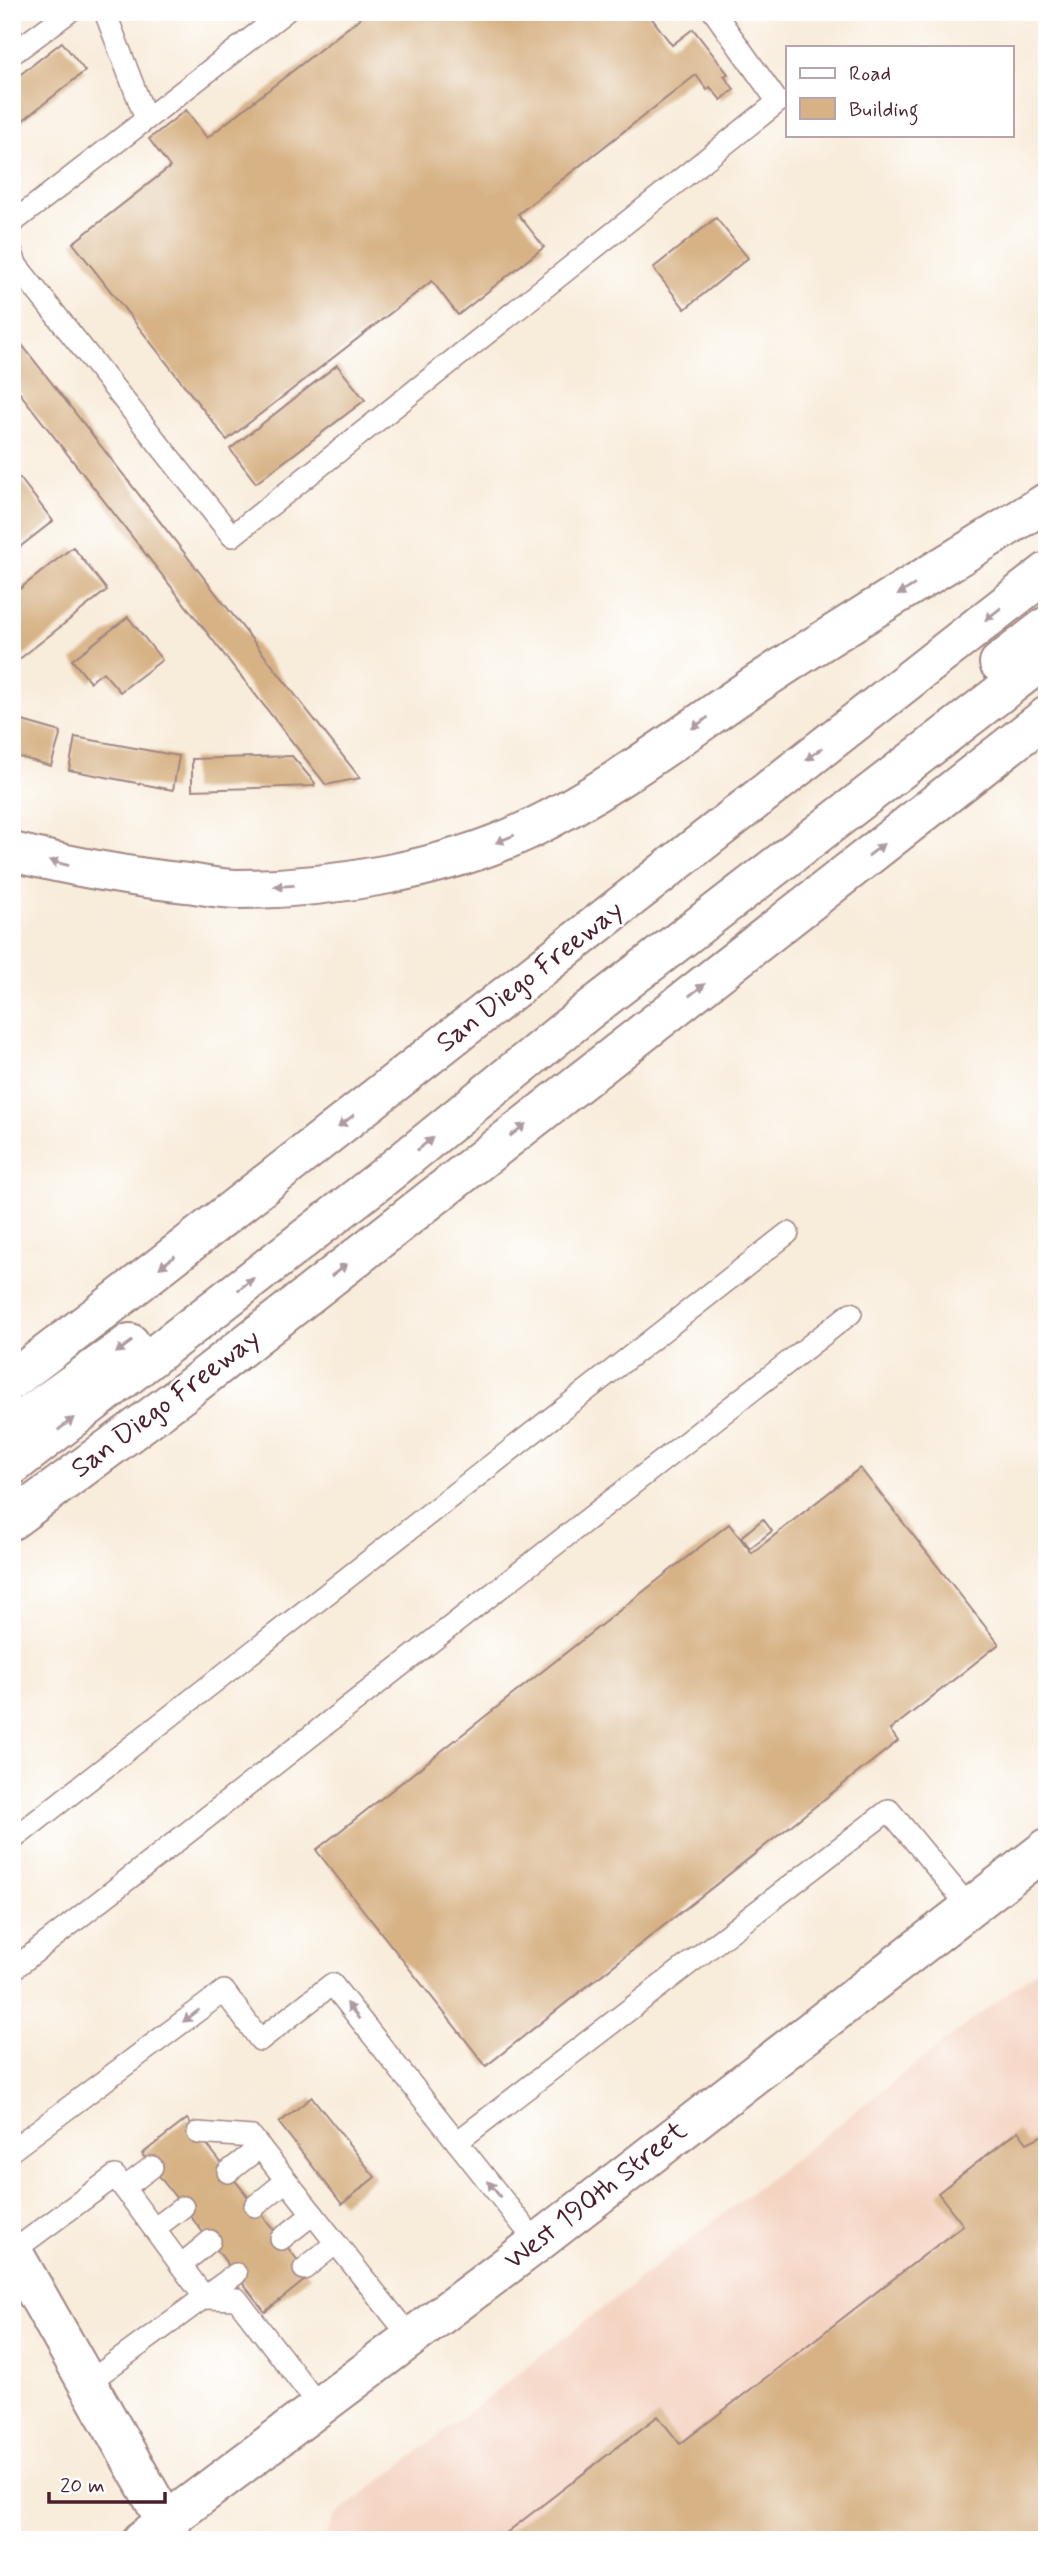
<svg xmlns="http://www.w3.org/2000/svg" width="1059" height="2552" font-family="Mynerve,sans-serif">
  <rect width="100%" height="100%" fill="#fff"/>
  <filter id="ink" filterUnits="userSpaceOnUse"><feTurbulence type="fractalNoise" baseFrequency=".0143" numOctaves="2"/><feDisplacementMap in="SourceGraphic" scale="14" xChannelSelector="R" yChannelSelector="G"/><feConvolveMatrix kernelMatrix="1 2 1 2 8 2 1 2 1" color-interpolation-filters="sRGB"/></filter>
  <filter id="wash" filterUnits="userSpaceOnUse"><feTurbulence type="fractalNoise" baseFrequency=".00686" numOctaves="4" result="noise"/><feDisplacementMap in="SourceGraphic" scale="28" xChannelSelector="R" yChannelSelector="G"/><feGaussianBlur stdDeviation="1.57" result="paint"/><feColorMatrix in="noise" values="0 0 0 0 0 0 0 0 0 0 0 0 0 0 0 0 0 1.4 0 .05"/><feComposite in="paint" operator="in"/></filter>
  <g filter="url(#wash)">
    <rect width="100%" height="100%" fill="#f8ecda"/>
    <polygon fill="#f4d3c1" points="1047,1962 1047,2540 324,2540 334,2517"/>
    <g id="blocks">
      <g fill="#d7b285">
        <polygon points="368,12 647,12 672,45 693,29 728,74 724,76 734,89 721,100 710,87 707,90 696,75 518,214 544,247 458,315 432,281 227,440 73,243 170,167 149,139 186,110 207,138"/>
        <polygon points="62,42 85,71 12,129 12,81"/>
        <polygon points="716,218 748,258 685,309 653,268"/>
        <polygon points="12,332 360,778 326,785 12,383"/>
        <polygon points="337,365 365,400 256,483 230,449"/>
        <polygon points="20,478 53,521 12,553 12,484"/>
        <polygon points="73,547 107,590 17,661 12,656 12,595"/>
        <polygon points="128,617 162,660 120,692 103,672 90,682 72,660"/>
        <polygon points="12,718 61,732 51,766 12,755"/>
        <polygon points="75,737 179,756 173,790 69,770"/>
        <polygon points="292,756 315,783 314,786 192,790 192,759"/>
        <polygon points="860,1468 999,1644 890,1730 898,1741 486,2066 316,1850 729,1524 752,1553"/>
        <polygon points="763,1519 772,1531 750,1548 741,1537"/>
        <polygon points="312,2097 375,2177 342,2204 279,2123"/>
        <polygon points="187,2119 310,2276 265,2312 142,2154"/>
        <polygon points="1018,2131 1027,2143 1047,2133 1047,2540 497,2540 658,2416 680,2444 963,2225 938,2193"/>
      </g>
    </g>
  </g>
  <g filter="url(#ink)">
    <use href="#blocks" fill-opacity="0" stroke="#a18682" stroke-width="2"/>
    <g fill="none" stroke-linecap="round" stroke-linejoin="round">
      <g stroke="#a18682" stroke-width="24">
        <g id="lane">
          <polyline points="105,12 146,119"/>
          <polyline points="12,54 69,12"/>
          <polyline points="12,223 285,12"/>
          <polyline points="12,253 17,266 232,536 778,102 714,12"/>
          <polyline points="12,1840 788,1233"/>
          <polyline points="12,1970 851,1313"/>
          <polyline points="198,2133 252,2137 411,2338"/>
          <polyline points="457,2142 889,1810 969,1907"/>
          <polyline points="12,2150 224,1991 260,2040 332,1984 537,2243"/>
          <polyline points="228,2172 260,2147"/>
          <polyline points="124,2188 152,2167"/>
          <polyline points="255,2206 286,2181"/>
          <polyline points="154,2229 183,2207"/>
          <polyline points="281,2239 313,2214"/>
          <polyline points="13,2251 115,2176 205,2298 237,2299 319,2406"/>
          <polyline points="181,2265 210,2241"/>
          <polyline points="304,2269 336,2243"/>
          <polyline points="89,2382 236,2274"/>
        </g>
      </g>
      <g stroke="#a18682" stroke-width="42">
        <g id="primary">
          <polyline points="12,2250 166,2522 173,2540"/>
          <polyline points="142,2540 537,2243 1047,1848"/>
        </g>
      </g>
      <g stroke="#a18682" stroke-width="42">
        <g id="highway">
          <polyline points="999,663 1047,626"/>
          <path d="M12 852C70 866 128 877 187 883 204 885 221 889 238 889 331 889 444 870 528 830 610 790 681 735 755 685 850 621 950 563 1047 502"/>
          <polyline points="12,1380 103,1311 1047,572"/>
          <polyline points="12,1427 130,1343"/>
          <polyline points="12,1466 381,1179 588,1011 1047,657"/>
          <polyline points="12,1520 182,1394 1047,716"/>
        </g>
      </g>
      <use href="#lane" stroke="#fff" stroke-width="21"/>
      <use href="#primary" stroke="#fff" stroke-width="38"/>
      <use href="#highway" stroke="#fff" stroke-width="38"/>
    </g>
    <defs><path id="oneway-solid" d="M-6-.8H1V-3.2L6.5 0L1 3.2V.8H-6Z" transform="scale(1.75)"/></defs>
    <g fill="#ae9aa0">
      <use href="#oneway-solid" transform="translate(906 590) rotate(148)"/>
      <use href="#oneway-solid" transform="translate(993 614) rotate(142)"/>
      <use href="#oneway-solid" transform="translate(700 723) rotate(145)"/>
      <use href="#oneway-solid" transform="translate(814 754) rotate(142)"/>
      <use href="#oneway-solid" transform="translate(505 839) rotate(158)"/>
      <use href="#oneway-solid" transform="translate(876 850) rotate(-38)"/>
      <use href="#oneway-solid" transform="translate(59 863) rotate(-166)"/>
      <use href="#oneway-solid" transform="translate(284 886) rotate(177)"/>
      <use href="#oneway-solid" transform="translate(697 990) rotate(-38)"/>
      <use href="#oneway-solid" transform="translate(346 1121) rotate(142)"/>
      <use href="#oneway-solid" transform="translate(518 1130) rotate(-38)"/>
      <use href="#oneway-solid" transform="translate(425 1144) rotate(-39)"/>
      <use href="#oneway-solid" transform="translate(167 1262) rotate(142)"/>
      <use href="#oneway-solid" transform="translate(339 1270) rotate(-38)"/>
      <use href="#oneway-solid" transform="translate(246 1284) rotate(-38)"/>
      <use href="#oneway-solid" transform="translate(124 1347) rotate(144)"/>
      <use href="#oneway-solid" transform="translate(66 1424) rotate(-38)"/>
      <use href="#oneway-solid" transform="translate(353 2011) rotate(-128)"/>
      <use href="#oneway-solid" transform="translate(191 2016) rotate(143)"/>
      <use href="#oneway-solid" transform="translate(494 2189) rotate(-128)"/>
    </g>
  </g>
  <g text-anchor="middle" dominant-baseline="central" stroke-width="5" stroke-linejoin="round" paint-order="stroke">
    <g font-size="28" fill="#4a1f2b" stroke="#fff">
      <text transform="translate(530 977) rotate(-38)">San Diego Freeway</text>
      <text transform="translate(166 1404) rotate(-37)">San Diego Freeway</text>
      <text transform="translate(596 2196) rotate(-38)">West 190th Street</text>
    </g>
  </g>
  <rect width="1059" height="2552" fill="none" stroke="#fff" stroke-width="42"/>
  <rect x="786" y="46" width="228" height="91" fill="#ffffff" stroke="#b7a5aa" stroke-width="2"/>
  <rect x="800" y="68" width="35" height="10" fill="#ffffff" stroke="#b7a5aa" stroke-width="2"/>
  <text x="849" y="80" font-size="21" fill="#4a1f2b">Road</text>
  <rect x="800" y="98" width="35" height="21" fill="#d7b285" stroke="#b7a5aa" stroke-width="2"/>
  <text x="849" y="116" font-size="21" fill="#4a1f2b">Building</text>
  <path d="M49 2492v10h116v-10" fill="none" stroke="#4a1f2b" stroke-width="3.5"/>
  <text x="60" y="2492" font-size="21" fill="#4a1f2b" stroke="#ffffff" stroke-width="5" paint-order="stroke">20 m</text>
</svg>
